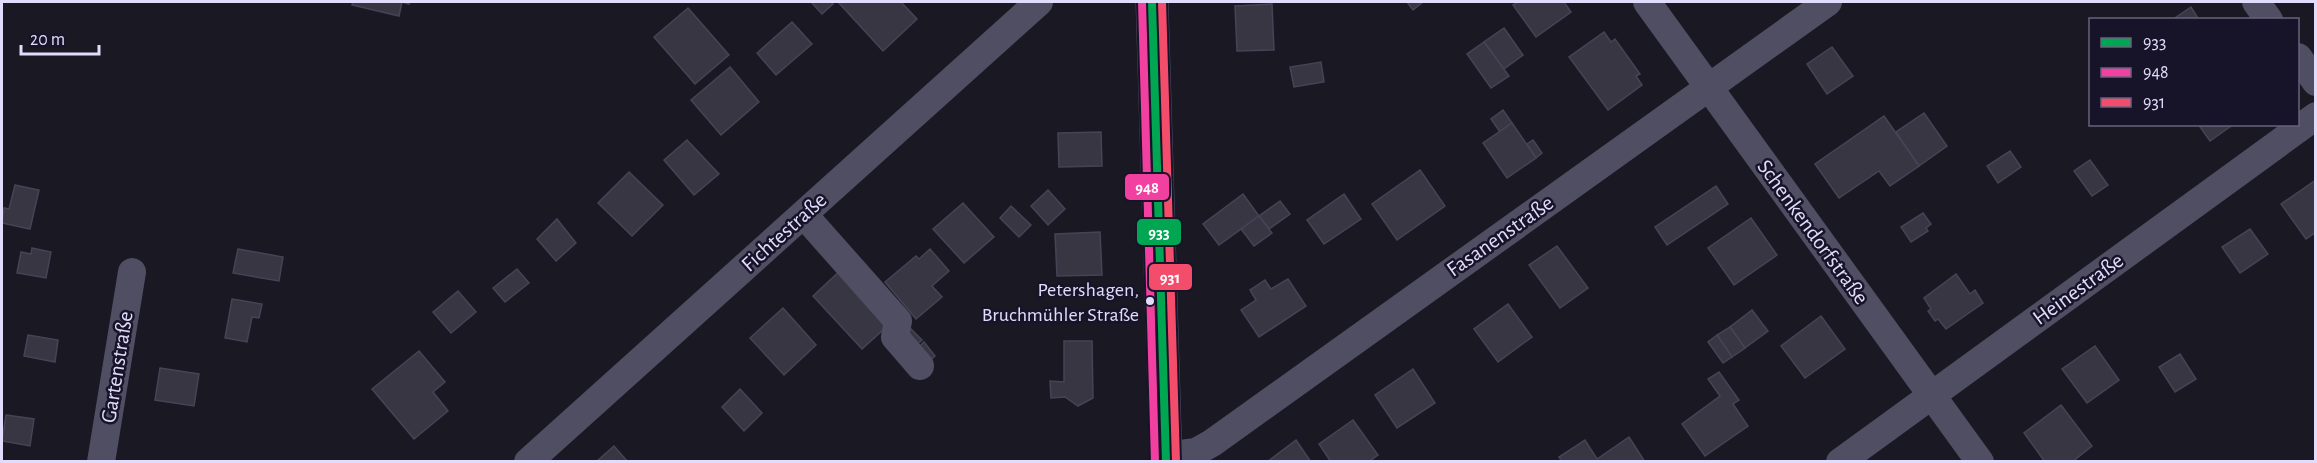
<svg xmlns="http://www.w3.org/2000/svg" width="2317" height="463" font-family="'Alegreya Sans',sans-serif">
  <rect width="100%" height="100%" fill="#1a1823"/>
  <g fill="#393644" stroke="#474356" stroke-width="1.5">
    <polygon points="353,2 410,2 409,4 402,2 399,16 352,5"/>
    <polygon points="811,2 831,2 833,4 822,14"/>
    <polygon points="838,2 901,2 917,19 883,51"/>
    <polygon points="1407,2 1423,2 1413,10"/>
    <polygon points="1518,2 1564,2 1571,12 1536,37 1513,5"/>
    <polygon points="1272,4 1274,50 1237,51 1235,6"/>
    <polygon points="2191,7 2199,20 2172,20"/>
    <polygon points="688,8 729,55 695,84 654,37"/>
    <polygon points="792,22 812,44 776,75 757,53"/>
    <polygon points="1504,28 1523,55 1504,69 1484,42"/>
    <polygon points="1604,32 1611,42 1615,39 1640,74 1636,76 1642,85 1608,110 1569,57"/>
    <polygon points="1484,42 1509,76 1491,88 1467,54"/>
    <polygon points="1832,47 1853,76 1827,94 1807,64"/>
    <polygon points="1321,62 1324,82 1294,87 1290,67"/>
    <polygon points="730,67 759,102 721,135 691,100"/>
    <polygon points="1503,110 1512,123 1500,132 1491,119"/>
    <polygon points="1924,113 1947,146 1919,166 1896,132"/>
    <polygon points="1884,116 1919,166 1890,186 1879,171 1839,198 1815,164"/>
    <polygon points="1512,123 1536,158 1507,178 1483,143"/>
    <polygon points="2198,124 2234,124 2210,141"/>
    <polygon points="1101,132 1102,166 1059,167 1058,133"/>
    <polygon points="687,140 719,174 694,195 664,160"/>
    <polygon points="1533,140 1542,153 1536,158 1527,144"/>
    <polygon points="2010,151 2021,167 1998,183 1987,166"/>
    <polygon points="2090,160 2108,185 2092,196 2074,171"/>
    <polygon points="1420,170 1445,206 1397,240 1372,204"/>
    <polygon points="629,172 663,205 632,236 598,203"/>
    <polygon points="2316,180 2316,232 2306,239 2281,204"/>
    <polygon points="15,185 39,190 30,229 2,223 4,208 9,209"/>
    <polygon points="1716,186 1728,204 1667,245 1655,227"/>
    <polygon points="1048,190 1065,209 1048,225 1031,206"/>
    <polygon points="1243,194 1259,216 1219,245 1203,224"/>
    <polygon points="1344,194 1361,219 1324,244 1307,220"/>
    <polygon points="1280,201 1290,214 1269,229 1259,216"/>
    <polygon points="963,203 994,237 964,263 933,229"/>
    <polygon points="1011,206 1031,225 1019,237 1000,218"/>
    <polygon points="1923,213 1931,224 1926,228 1928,231 1911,242 1901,227"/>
    <polygon points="1259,216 1272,233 1254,246 1241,229"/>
    <polygon points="1751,218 1777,255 1734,285 1708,248"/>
    <polygon points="557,219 576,243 556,261 537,239"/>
    <polygon points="2250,229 2268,254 2240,273 2222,247"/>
    <polygon points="1100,232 1102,275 1057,276 1055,234"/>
    <polygon points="1557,246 1588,288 1560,308 1529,265"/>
    <polygon points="32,248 51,252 46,278 17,273 21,252 31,254"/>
    <polygon points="238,249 283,257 279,281 233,273"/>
    <polygon points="930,249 949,271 932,286 942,297 916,319 885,282 916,256 919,259"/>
    <polygon points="845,266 894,320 862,349 813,296"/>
    <polygon points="517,269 529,283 505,302 493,288"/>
    <polygon points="1956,274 1970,294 1975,290 1983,303 1946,329 1938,319 1935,321 1928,311 1931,309 1924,298"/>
    <polygon points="1288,279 1306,306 1259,337 1241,310 1256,300 1250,290 1265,280 1271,289"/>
    <polygon points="458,291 476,312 451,333 433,312"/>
    <polygon points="232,299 262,304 259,318 252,317 247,342 225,338"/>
    <polygon points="1508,304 1532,337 1498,362 1474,329"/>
    <polygon points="783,308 816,345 784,375 750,338"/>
    <polygon points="1752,310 1768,331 1745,348 1730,327"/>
    <polygon points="1821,316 1845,349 1805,378 1781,346"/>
    <polygon points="909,327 922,340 910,351"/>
    <polygon points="1730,327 1745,348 1732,357 1717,335"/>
    <polygon points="28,335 58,340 55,362 24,356"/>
    <polygon points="1717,335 1732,357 1723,363 1708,342"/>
    <polygon points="1064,341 1092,341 1093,398 1078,406 1065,397 1051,398 1050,381 1064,382"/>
    <polygon points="924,342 935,356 923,367 912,354"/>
    <polygon points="2095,346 2119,380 2087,403 2062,369"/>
    <polygon points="419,351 445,382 433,392 448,411 414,439 372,389"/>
    <polygon points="2180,354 2196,379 2175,392 2159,367"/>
    <polygon points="160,368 199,374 194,406 155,400"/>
    <polygon points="1413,369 1435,403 1397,428 1375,395"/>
    <polygon points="1719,372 1739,400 1733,404 1748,426 1705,456 1682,424 1720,396 1708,379"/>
    <polygon points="740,389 762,413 744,431 722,407"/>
    <polygon points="2061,405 2092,446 2072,462 2045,462 2024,433"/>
    <polygon points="6,415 34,419 30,446 2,441"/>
    <polygon points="1353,420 1378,455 1368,462 1331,462 1319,444"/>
    <polygon points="1629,437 1645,462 1562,462 1559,457 1585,440 1597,459"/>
    <polygon points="1296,440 1311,462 1267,462"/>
    <polygon points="614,446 628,462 596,462"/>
  </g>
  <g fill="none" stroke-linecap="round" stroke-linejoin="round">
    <g stroke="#504e63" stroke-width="28">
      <polyline points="1647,2 1980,462"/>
      <polyline points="2256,2 2269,20"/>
      <polyline points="2298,57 2316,82"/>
      <polyline points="804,215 898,321 895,337 920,366"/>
      <polyline points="1166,456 1196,452 1212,443 1828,2"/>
      <polyline points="101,462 132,272"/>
      <polyline points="528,462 1039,2"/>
      <polyline points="1840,462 2316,116"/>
    </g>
    <polyline stroke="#504e63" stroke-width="33" points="1152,2 1166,462"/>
    <g stroke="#171328" stroke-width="12">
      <polyline id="bus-1" points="1152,2 1166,462"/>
    </g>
    <g stroke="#171328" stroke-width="12">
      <polyline id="bus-2" points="1142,2 1155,462"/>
    </g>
    <g stroke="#171328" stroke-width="12">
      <polyline id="bus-3" points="1162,2 1176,462"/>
    </g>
    <use href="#bus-1" stroke="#00a651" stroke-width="8"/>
    <use href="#bus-2" stroke="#f240a1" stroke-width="8"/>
    <use href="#bus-3" stroke="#f44d6c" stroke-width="8"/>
  </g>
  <circle fill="#e2dcfc" stroke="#171328" stroke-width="2" cx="1150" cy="301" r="5"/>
  <g text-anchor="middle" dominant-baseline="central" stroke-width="5" stroke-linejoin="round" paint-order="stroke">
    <g font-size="20" fill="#e2dcfc" stroke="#171328" text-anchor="end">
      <text x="1139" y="290">Petershagen,<tspan x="1139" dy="25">Bruchmühler Straße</tspan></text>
    </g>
    <g font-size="22" fill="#e2dcfc" stroke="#171328">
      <text transform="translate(784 232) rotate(-42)">Fichtestraße</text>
      <text transform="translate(1813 232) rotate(54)">Schenkendorfstraße</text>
      <text transform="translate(1500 236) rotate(-35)">Fasanenstraße</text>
      <text transform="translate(2078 289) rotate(-36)">Heinestraße</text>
      <text transform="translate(117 367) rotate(-81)">Gartenstraße</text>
    </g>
  </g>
  <g stroke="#171328" stroke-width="2">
    <rect x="1124" y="173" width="46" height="28" rx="6" fill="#f240a1"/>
    <rect x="1136" y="218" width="46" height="28" rx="6" fill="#00a651"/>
    <rect x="1148" y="263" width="45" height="28" rx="6" fill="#f44d6c"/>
  </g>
  <g font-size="16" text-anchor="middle" font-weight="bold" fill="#fff">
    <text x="1147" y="193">948</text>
    <text x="1159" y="238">933</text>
    <text x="1170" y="283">931</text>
  </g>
  <rect width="2317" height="463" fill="none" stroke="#e2dcfc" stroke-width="6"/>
  <rect x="2089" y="18" width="210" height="108" fill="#171328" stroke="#68637d" stroke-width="1.5"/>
  <rect x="2101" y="38" width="30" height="9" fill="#00a651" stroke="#68637d" stroke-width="1.5"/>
  <text x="2143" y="48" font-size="18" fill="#e2dcfc">933</text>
  <rect x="2101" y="68" width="30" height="9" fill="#f240a1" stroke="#68637d" stroke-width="1.5"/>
  <text x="2143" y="78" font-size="18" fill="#e2dcfc">948</text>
  <rect x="2101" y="98" width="30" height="9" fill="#f44d6c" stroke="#68637d" stroke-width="1.5"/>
  <text x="2143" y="108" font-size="18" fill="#e2dcfc">931</text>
  <path d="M21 45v9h78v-9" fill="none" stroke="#e2dcfc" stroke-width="3"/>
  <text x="30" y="45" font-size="18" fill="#e2dcfc" stroke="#171328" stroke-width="4.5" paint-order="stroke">20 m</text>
</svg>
